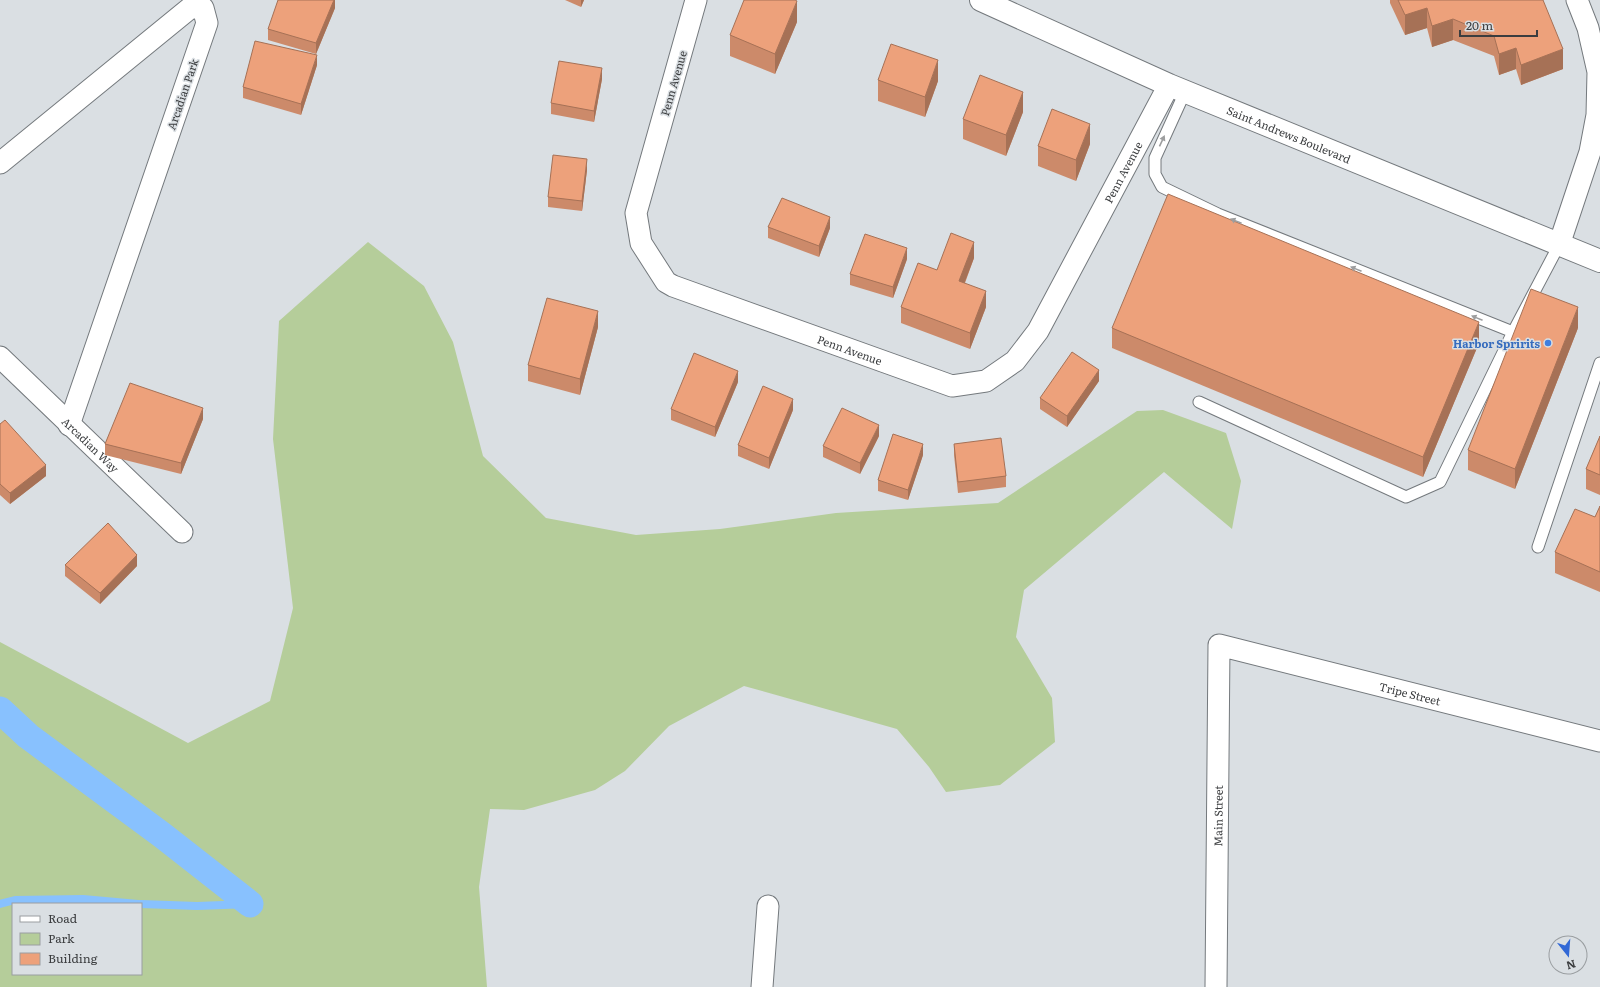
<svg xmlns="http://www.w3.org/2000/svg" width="1600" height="987" font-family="Literata,serif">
  <rect width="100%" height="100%" fill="#dadfe3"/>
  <path fill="#b5cd9a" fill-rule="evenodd" d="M368 242 424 286 453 342 483 456 546 518 636 535 720 529 836 513 998 503 1137 411 1163 410 1226 433 1241 481 1232 529 1164 472 1024 590 1016 637 1052 698 1055 742 1000 785 946 792 929 767 897 729 744 686 669 726 625 771 595 790 524 810 490 809 479 887 487 987H0V642L188 743 270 701 293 608 273 439 279 321ZM13 904H141V974H13Z"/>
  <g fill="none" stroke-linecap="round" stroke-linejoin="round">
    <g stroke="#88c1fe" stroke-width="8">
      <polyline points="0,904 15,900 83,899 138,904"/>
      <polyline points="141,904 197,906 250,904"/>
    </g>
    <polyline stroke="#88c1fe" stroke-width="27" points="0,710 28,736 162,835 250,904"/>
    <g stroke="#74797d" stroke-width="13">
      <g id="lane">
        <polyline points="1185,92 1155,158 1155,174 1162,187 1218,214 1513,332"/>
        <polyline points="1199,402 1406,497 1440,482 1513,332 1559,245"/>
        <polyline points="1538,547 1600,363"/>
      </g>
    </g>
    <g stroke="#74797d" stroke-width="23">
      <g id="street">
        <path id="s1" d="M696 0 636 213 641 243 666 282 673 286 952 386 986 381 1015 361 1038 331 1169 85"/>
        <polyline points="0,163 190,8 203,8 207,23 69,425"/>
        <polyline points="1559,245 1590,152 1597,115 1598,72 1588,28 1577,0"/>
        <path id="s2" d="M0 357 182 532"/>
        <polyline points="762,987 768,906"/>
        <path id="s3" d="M1216 987 1219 645 1600 741"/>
      </g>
    </g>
    <g stroke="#74797d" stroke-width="24">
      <g id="primary">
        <path id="s4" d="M981 0 1169 85 1600 261"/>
      </g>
    </g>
    <use href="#lane" stroke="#fff" stroke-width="11"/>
    <use href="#street" stroke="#fff" stroke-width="21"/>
    <use href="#primary" stroke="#fff" stroke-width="22"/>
  </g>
  <g fill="#cc8a6a">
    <polygon points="335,0 335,8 316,54 268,40 268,29"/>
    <polygon points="565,0 584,0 581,7"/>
    <polygon points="1390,0 1543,0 1563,69 1521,85 1516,69 1499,75 1494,56 1453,40 1432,47 1427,28 1405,35 1390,3"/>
    <polygon points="797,22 775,74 730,56 730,35"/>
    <polygon points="317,65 301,115 243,98 243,87"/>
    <polygon points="602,79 594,122 551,114 551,103"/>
    <polygon points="878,80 938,81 925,117 878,101"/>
    <polygon points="1023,112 1006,156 963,139 963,119"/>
    <polygon points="1090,144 1076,181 1038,166 1038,146"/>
    <polygon points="587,170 582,211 548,207 548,197"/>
    <polygon points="768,227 830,228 819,257 768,238"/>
    <polygon points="974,258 965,283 986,307 970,349 901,323 901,307 937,270"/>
    <polygon points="907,259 893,298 850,285 850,274"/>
    <polygon points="598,327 580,395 528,381 528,365"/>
    <polygon points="1112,328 1479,343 1423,477 1112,348"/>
    <polygon points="1578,328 1515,489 1468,470 1468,450"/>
    <polygon points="1099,381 1067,427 1040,409 1040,398"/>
    <polygon points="738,382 715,437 671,420 671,409"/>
    <polygon points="793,410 769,469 738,456 738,445"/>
    <polygon points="203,419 181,474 105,455 105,444"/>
    <polygon points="0,424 46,476 10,504 0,495"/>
    <polygon points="879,436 860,474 823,457 823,446"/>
    <polygon points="1600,436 1600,495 1586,489 1586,469"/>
    <polygon points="954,444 1006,476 1006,487 958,493 954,455"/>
    <polygon points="923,455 908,500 878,491 878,480"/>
    <polygon points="1600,506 1600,592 1555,573 1555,552 1595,517"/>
    <polygon points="65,565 137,566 100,604 65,576"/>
  </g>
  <g fill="#a67156">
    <polygon points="334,0 335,0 335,8 316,54 316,43"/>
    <polygon points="581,0 584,0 581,7"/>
    <polygon points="797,1 797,22 775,74 775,54"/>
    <polygon points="1427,8 1427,28 1405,35 1405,15"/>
    <polygon points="1453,19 1453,40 1432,47 1432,26"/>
    <polygon points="1516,48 1516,69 1499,75 1499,54"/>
    <polygon points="1563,49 1563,69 1521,85 1521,65"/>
    <polygon points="317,55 317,65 301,115 301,104"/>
    <polygon points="938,60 938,81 925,117 925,97"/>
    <polygon points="602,68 602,79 594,122 594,111"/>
    <polygon points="1023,92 1023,112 1006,156 1006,135"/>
    <polygon points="1090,124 1090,144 1076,181 1076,160"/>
    <polygon points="587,159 587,170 582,211 582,201"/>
    <polygon points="830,217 830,228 819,257 819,246"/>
    <polygon points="974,242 974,258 959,297 959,281"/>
    <polygon points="907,248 907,259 893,298 893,287"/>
    <polygon points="986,291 986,307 970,349 970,333"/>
    <polygon points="1578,307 1578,328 1515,489 1515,469"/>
    <polygon points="598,311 598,327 580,395 580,379"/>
    <polygon points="1479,322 1479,343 1423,477 1423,457"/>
    <polygon points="1099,370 1099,381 1067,427 1067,416"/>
    <polygon points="738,371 738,382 715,437 715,427"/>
    <polygon points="793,399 793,410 769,469 769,458"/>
    <polygon points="203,408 203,419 181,474 181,463"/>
    <polygon points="879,425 879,436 860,474 860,463"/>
    <polygon points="923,444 923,455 908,500 908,490"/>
    <polygon points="46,465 46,476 10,504 10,493"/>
    <polygon points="137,555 137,566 100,604 100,593"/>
  </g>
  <g fill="#eda17b" stroke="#a67156">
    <polygon points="278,0 334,0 316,43 268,29"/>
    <polygon points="744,0 795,0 797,1 775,54 730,35"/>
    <polygon points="1398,0 1543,0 1563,49 1521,65 1516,48 1499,54 1494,36 1453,19 1432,26 1427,8 1405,15"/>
    <polygon points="255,41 317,55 301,104 243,87"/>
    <polygon points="891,44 938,60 925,97 878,80"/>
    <polygon points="559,61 602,68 594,111 551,103"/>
    <polygon points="980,75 1023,92 1006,135 963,119"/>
    <polygon points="1052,109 1090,124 1076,160 1038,146"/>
    <polygon points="553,155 587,159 582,201 548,197"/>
    <polygon points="1168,194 1479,322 1423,457 1112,328"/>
    <polygon points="782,198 830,217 819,246 768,227"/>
    <polygon points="951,233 974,242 959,281 986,291 970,333 901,307 918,263 937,270"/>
    <polygon points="865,234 907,248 893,287 850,274"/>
    <polygon points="1531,289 1578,307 1515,469 1468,450"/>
    <polygon points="547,298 598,311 580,379 528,365"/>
    <polygon points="1072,352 1099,370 1067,416 1040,398"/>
    <polygon points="694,353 738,371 715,427 671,409"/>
    <polygon points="130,383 203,408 181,463 105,444"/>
    <polygon points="763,386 793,399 769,458 738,445"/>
    <polygon points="842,408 879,425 860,463 823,446"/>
    <polygon points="5,420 46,465 10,493 0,484 0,424"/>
    <polygon points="893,434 923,444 908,490 878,480"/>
    <polygon points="1600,436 1600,475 1586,469"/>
    <polygon points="1001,438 1006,476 958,482 954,444"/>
    <polygon points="1600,506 1600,572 1555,552 1575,509 1595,517"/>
    <polygon points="108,523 137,555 100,593 65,565"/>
  </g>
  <defs><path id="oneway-solid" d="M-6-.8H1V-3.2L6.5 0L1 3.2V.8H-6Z"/></defs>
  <g fill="#9d9e9f">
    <use href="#oneway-solid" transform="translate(1162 141) rotate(-65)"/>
    <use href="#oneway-solid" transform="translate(1236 221) rotate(-158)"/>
    <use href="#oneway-solid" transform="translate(1356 269) rotate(-158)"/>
    <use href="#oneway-solid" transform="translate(1477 318) rotate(-158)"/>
  </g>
  <circle fill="#3f7fe0" stroke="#dadfe3" stroke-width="1.5" cx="1548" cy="343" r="4"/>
  <g text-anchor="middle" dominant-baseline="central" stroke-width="3" stroke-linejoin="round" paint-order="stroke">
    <g font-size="11" fill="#3b3d3f" stroke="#dadfe3">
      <text transform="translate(673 83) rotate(-74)">Penn Avenue</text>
      <text transform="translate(182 94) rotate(-71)">Arcadian Park</text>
      <text stroke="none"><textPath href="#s4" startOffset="336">Saint Andrews Boulevard</textPath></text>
      <text stroke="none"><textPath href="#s1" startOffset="890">Penn Avenue</textPath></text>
      <text stroke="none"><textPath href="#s1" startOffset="494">Penn Avenue</textPath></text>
      <text stroke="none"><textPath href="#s2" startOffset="126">Arcadian Way</textPath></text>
      <text stroke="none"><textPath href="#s3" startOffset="539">Tripe Street</textPath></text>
      <text stroke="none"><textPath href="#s3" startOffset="171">Main Street</textPath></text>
    </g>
    <g font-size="11" font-weight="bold" fill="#366cbe" stroke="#dadfe3" text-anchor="end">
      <text x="1540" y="343">Harbor Spririts</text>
    </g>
  </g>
  <rect x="12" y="903" width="130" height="72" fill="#dadfe3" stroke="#9a9ea1"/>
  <rect x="20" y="916" width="20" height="6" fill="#ffffff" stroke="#9a9ea1"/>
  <text x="48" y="923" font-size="12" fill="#3b3d3f">Road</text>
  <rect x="20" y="933" width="20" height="12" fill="#b5cd9a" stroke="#9a9ea1"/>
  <text x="48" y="943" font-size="12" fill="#3b3d3f">Park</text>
  <rect x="20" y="953" width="20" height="12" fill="#eda17b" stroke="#9a9ea1"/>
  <text x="48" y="963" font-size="12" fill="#3b3d3f">Building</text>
  <g transform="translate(1568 955) rotate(163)"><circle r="19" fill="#dadfe3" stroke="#9a9ea1"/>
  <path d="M0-3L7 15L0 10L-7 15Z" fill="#3168d6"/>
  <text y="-6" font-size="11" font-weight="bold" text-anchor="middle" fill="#3b3d3f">N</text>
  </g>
  <path d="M1460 30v6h77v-6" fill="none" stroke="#3b3d3f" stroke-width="2"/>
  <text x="1466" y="30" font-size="12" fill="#3b3d3f" stroke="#dadfe3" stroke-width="3" paint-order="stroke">20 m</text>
</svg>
